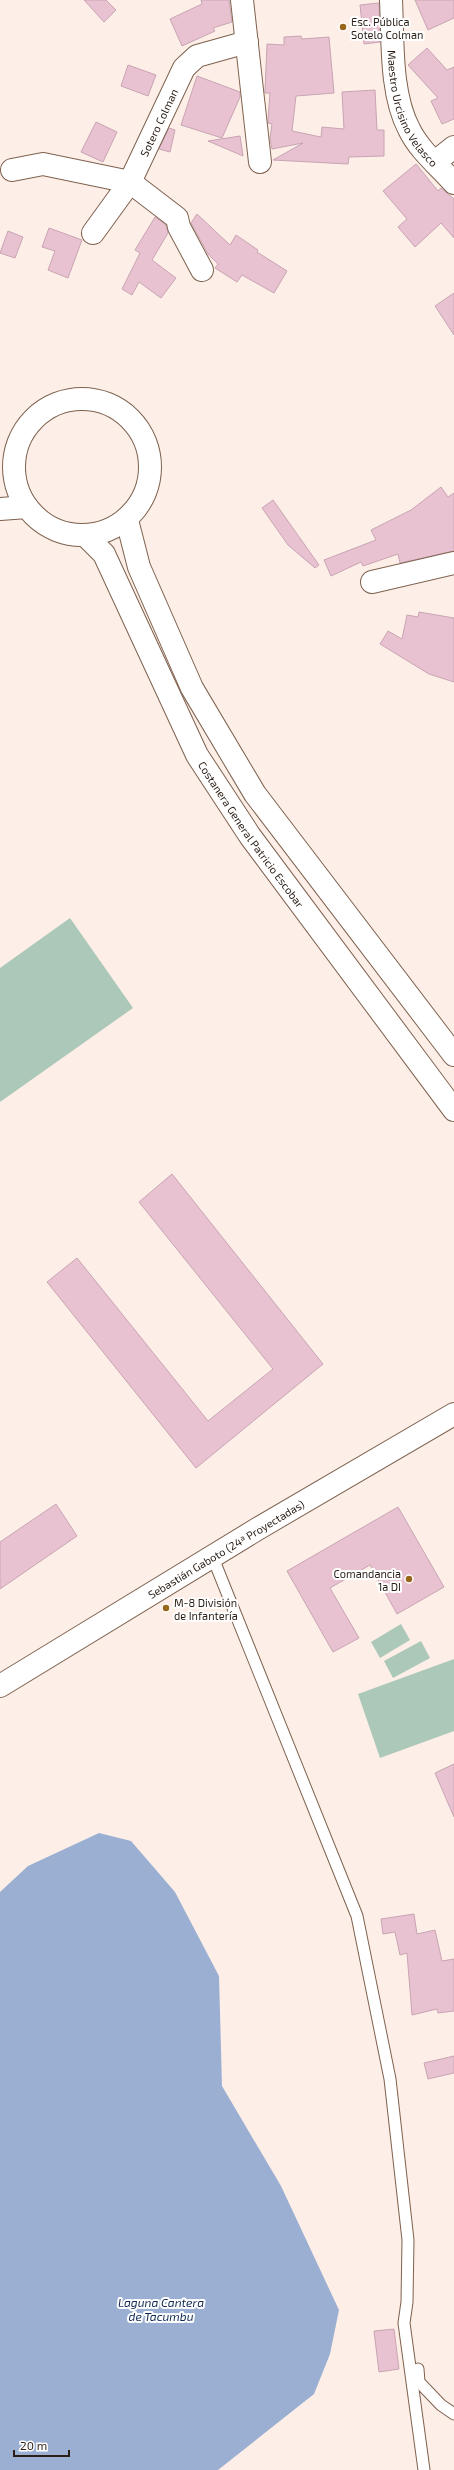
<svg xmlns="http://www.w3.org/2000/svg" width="454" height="2470" font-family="'Exo 2',sans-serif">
  <rect width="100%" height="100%" fill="#fdefe7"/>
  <g fill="#acc8b9">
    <polygon points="70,918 133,1008 0,1102 0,968"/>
    <polygon points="401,1624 410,1640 380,1658 371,1642"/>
    <polygon points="421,1641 430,1658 393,1678 384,1661"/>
    <polygon points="454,1659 454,1731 380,1758 358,1694"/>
  </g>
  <polygon fill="#9aafd2" points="99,1833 131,1841 175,1892 219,1976 222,2086 281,2186 339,2310 330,2354 314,2394 218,2470 0,2470 0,1892 28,1866"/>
  <g fill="#e8c2d1" stroke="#c9a4b3">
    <polygon points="84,0 106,0 116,10 104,22"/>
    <polygon points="201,0 229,0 232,22 213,28 215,31 182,46 170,19 202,4"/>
    <polygon points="415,0 454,0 454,18 428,30"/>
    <polygon points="379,3 380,42 364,44 360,5"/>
    <polygon points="301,36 302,39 329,37 334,93 296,96 292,131 321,137 322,127 344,129 342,92 375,90 377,130 384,130 384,156 349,157 348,164 273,160 303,143 272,149 270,138 272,124 268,123 268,120 270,93 265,93 265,91 267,44 284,45 284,37"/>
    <polygon points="427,48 447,70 454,67 454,119 442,124 431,101 438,98 408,65"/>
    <polygon points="128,65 156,75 148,96 121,86"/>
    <polygon points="197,76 240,92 240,97 222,138 181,125"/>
    <polygon points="96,122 117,132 103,162 81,152"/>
    <polygon points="169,128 175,130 170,152 159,149"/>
    <polygon points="240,136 243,156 208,141"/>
    <polygon points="416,164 438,191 441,188 454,199 454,238 441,223 415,247 398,227 407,219 383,191"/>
    <polygon points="197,214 230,245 236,235 258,250 257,252 287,271 274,293 242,275 237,282 215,268 218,264 208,254 191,223"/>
    <polygon points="155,217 166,225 168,233 152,260 176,278 161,298 139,282 132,295 122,289 140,253 135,250"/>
    <polygon points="49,228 82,240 68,278 48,270 55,251 42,247"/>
    <polygon points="8,231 23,237 15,258 0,253"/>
    <polygon points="454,293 454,335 435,306"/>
    <polygon points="441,487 448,497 454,493 454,551 400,563 398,554 363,566 361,562 331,576 324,560 376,540 371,530 411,510"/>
    <polygon points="273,500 319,565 315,568 288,545 262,508"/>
    <polygon points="419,612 454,618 454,682 429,674 380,644 388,631 402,639 407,615 418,617"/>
    <polygon points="172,1174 323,1364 196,1468 47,1282 77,1258 208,1421 273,1369 139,1202"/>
    <polygon points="56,1504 77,1536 0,1589 0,1542"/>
    <polygon points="398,1507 444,1587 397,1614 370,1565 330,1588 359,1638 333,1652 287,1571"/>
    <polygon points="454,1764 454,1817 435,1773"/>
    <polygon points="414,1914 417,1934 435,1930 442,1961 454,1959 454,2011 438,2013 437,2009 412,2015 407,1953 400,1955 395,1932 383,1934 381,1919"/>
    <polygon points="454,2056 454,2073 428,2079 424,2063"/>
    <polygon points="394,2329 399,2369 379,2372 374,2331"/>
  </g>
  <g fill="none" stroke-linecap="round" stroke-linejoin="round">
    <g stroke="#7e614e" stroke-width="13">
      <g id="lane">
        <polyline points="213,1558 357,1916 390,2079 408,2240 407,2302 404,2323 424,2470"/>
        <polyline points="418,2369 419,2382 441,2405 454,2414"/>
      </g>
    </g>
    <g stroke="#7e614e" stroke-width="24">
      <g id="street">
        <polyline points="242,0 260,162"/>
        <path id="s1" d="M391 0C393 40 390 93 409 129 419 150 439 166 454 183"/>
        <polyline points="435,162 454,147"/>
        <polyline points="12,170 43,164 130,182 177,218 179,227 202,270"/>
        <path id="s2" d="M93 233 130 182 184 68 197 56 247 42"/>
        <polyline points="372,582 454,563"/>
      </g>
    </g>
    <g stroke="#7e614e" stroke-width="24">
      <polyline id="secondary" points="0,1686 259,1528 454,1414"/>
    </g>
    <g stroke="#7e614e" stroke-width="24">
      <g id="highway">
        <circle cx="82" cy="467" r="68"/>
        <polyline points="0,509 27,507"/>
        <polyline points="127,520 139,567 192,688 255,794 454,1055"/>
        <path id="s3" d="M86 536 104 554 197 755 250 836 454 1110"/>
      </g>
    </g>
    <use href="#lane" stroke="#fff" stroke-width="11"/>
    <use href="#street" stroke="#fff" stroke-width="22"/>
    <use href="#secondary" stroke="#fff" stroke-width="22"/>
    <use href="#highway" stroke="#fff" stroke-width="22"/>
  </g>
  <g fill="#986619" stroke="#fff" stroke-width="1.5">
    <circle cx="343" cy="27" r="4"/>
    <circle cx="409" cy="1579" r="4"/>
    <circle cx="166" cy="1608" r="4"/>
  </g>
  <g text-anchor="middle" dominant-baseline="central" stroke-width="4" stroke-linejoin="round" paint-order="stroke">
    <g font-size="11" fill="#2a1e16" stroke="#fff" text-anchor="start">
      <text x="351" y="21">Esc. Pública<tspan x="351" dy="13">Sotelo Colman</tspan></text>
      <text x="401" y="1573" text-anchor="end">Comandancia<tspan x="401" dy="13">1a DI</tspan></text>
      <text x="174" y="1602">M-8 División<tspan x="174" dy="13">de Infantería</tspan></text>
    </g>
    <g font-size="11" fill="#2a1e16" stroke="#fff">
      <text stroke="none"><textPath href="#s1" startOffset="113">Maestro Urcisino Velasco</textPath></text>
      <text stroke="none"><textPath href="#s2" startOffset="129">Sotero Colman</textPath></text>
      <text stroke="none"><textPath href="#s3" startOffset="343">Costanera General Patricio Escobar</textPath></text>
      <text transform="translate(226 1549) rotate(-31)">Sebastián Gaboto (24ª Proyectadas)</text>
    </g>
    <g font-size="12" font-style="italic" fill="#112b56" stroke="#fff">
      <text x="161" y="2302">Laguna Cantera<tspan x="161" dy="14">de Tacumbu</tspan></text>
    </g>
  </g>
  <path d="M14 2450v6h55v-6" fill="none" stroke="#2a1e16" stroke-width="2"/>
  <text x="20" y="2450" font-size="12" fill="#2a1e16" stroke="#ffffff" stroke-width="3" paint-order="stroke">20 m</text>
</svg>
